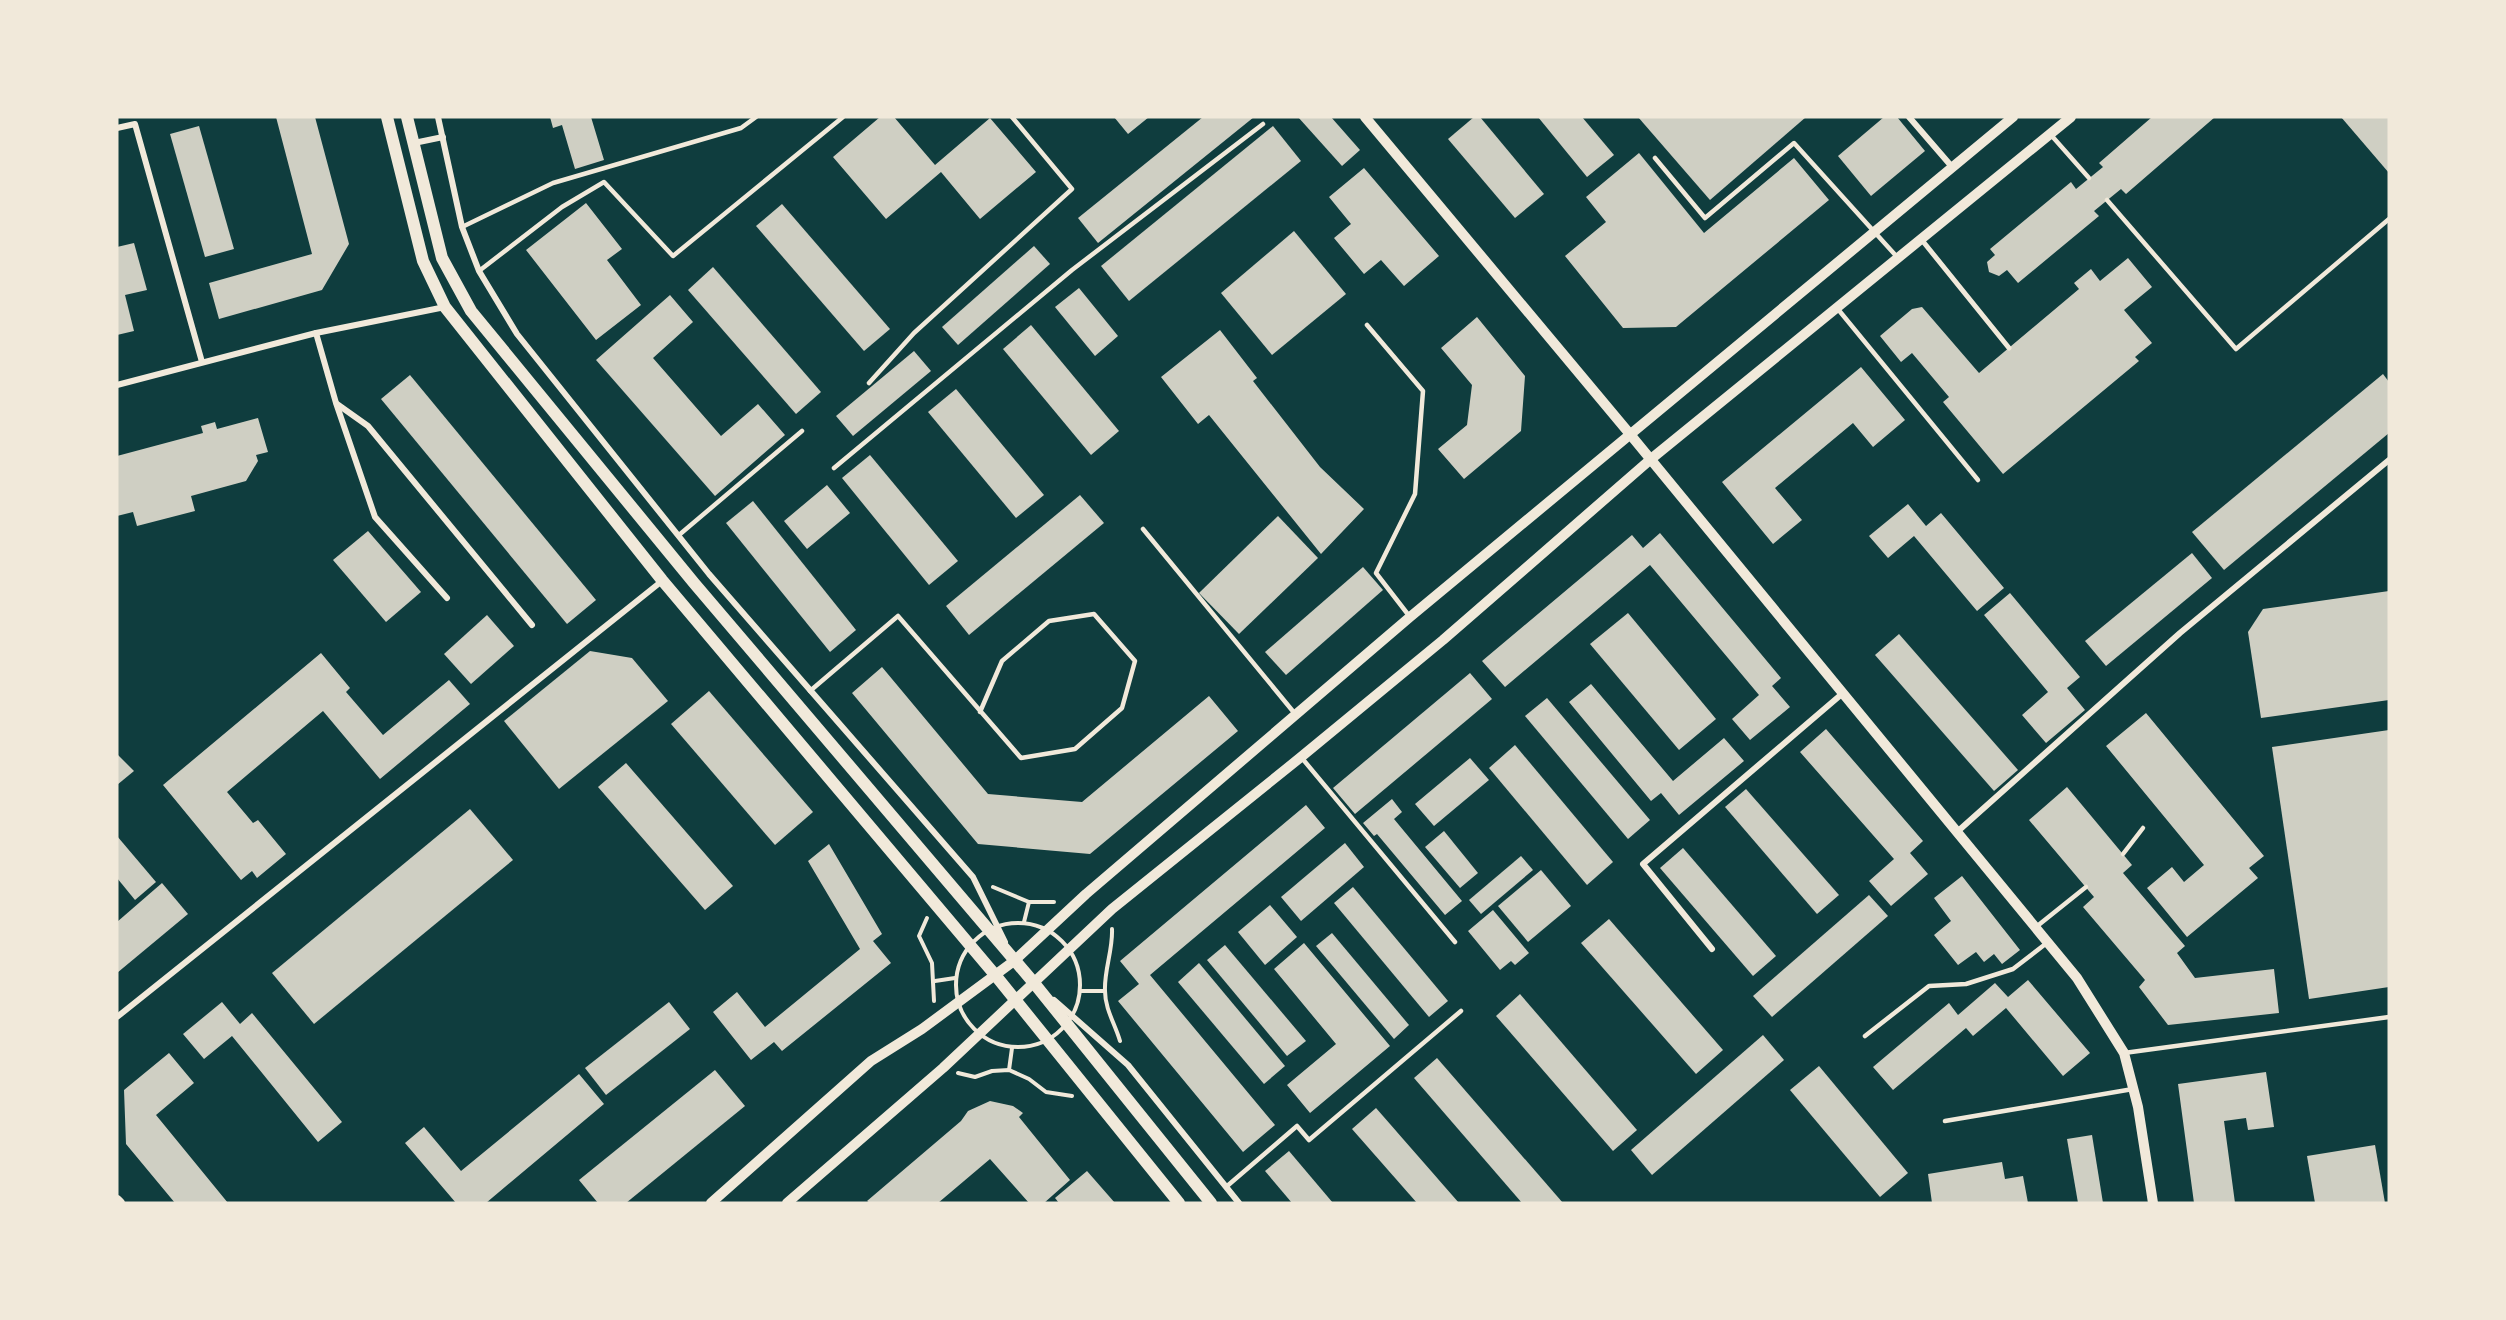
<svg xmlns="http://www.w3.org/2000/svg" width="2506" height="1320" font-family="Cabin,sans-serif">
  <rect width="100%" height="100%" fill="#0f3d3e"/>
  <g fill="#cfcfc3">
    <polygon points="276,117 315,117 349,244 322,290 219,319 209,283 312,254"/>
    <polygon points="550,117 591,117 604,160 575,169 562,125 553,128"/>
    <polygon points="880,117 894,117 935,165 990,118 1036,172 980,219 941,172 886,219 833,157"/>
    <polygon points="1114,117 1149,117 1128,134"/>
    <polygon points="1203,117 1254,117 1098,243 1078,218"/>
    <polygon points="1298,117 1331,117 1360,150 1342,166"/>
    <polygon points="1474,117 1480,117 1544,194 1515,218 1448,139"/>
    <polygon points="1538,117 1582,117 1614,155 1587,177"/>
    <polygon points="1638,117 1806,117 1710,200"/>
    <polygon points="1884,117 1897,117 1925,151 1871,196 1838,156"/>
    <polygon points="2152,117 2215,117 2126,194 2121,189 2094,211 2099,216 2018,283 2007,270 1999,276 1989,272 1987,262 1995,255 1990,249 2071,182 2076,189 2103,167 2099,163"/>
    <polygon points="2341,117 2389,117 2389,173"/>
    <polygon points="199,126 234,249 205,257 170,134"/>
    <polygon points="1273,126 1301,161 1129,301 1101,266"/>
    <polygon points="1639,153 1704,233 1794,158 1829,200 1676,327 1623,328 1565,256 1606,222 1586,197"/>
    <polygon points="1364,168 1439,256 1404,286 1381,260 1364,274 1334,238 1351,224 1329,197"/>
    <polygon points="586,203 622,249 607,260 641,305 596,340 526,250"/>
    <polygon points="782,204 890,329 864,351 756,226"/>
    <polygon points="1294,231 1346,294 1272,355 1221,293"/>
    <polygon points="134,243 147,290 125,295 134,331 117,335 117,247"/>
    <polygon points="1034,246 1050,264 958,345 942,327"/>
    <polygon points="2128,258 2152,287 2124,310 2152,343 2135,357 2139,361 2003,474 1943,402 1949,397 1912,353 1901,362 1880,336 1912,309 1922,307 1979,373 2079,289 2074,283 2091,269 2100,281"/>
    <polygon points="713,267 821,392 796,414 688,290"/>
    <polygon points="1079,288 1118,336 1095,356 1055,307"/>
    <polygon points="670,295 693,322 653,358 721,436 758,404 785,435 715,496 596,360"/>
    <polygon points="1477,317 1525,376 1521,431 1464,479 1438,449 1467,425 1472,385 1441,348"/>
    <polygon points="1031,325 1119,431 1091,455 1003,349"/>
    <polygon points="1220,330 1257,378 1253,381 1320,467 1364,509 1321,554 1209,415 1198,424 1161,377"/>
    <polygon points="914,351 931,371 853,436 836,416"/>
    <polygon points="1861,367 1905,420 1873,447 1853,423 1775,488 1802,520 1773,544 1722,482"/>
    <polygon points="2383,374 2389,382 2389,433 2224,570 2192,532"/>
    <polygon points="410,375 596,600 567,624 381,399"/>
    <polygon points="956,389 1044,495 1016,518 928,412"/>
    <polygon points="258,418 268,452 256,455 258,461 246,481 191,496 195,511 137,526 133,512 117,516 117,456 203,433 201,426 215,422 217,429"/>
    <polygon points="870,455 958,561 929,585 842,478"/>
    <polygon points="827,485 850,513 807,549 784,521"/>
    <polygon points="1080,495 1104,523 969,635 946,606"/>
    <polygon points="753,501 856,630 830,652 726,523"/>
    <polygon points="1908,504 1926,526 1941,513 2004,588 1977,611 1914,536 1888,558 1869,536"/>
    <polygon points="1278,516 1318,558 1239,634 1199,593"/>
    <polygon points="368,531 421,592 386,622 333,560"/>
    <polygon points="1660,533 1781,678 1772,686 1790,707 1750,740 1732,719 1759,695 1650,565 1505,687 1482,661 1632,535 1643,548"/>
    <polygon points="2192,553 2212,578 2106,666 2085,641"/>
    <polygon points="1363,567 1383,590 1286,675 1265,652"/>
    <polygon points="2389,591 2389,700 2261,718 2248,632 2263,609"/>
    <polygon points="2010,593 2080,677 2067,688 2085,710 2046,743 2022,715 2048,692 1984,615"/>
    <polygon points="1628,613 1716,719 1679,750 1590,644"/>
    <polygon points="487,615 514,646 471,684 444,654"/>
    <polygon points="1899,634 2018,770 1994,791 1875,655"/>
    <polygon points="590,651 632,658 668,701 559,789 504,721"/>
    <polygon points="321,653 350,688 346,692 383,735 449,680 470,704 380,779 323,711 227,792 253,823 258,820 286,854 257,878 252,871 241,880 163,785"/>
    <polygon points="882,667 988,794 1082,802 1209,696 1238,731 1090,854 978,844 852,693"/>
    <polygon points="1470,673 1492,699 1355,814 1333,788"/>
    <polygon points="1591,684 1673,781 1724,738 1744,761 1679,815 1661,793 1651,801 1569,702"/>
    <polygon points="709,691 813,812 775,845 671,724"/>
    <polygon points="1547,698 1650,820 1628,839 1525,716"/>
    <polygon points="2146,713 2264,856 2249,868 2258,878 2187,937 2147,888 2172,867 2184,882 2204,865 2106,746"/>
    <polygon points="1826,729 1923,841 1910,853 1928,874 1891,906 1869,881 1894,859 1800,752"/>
    <polygon points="2389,730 2389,987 2309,999 2272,747"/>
    <polygon points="1515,745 1613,862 1587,885 1489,768"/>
    <polygon points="117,754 134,771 117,785"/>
    <polygon points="1470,758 1489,780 1434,826 1415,804"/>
    <polygon points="626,763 733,886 705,910 598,787"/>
    <polygon points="2067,787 2132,865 2123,873 2185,946 2177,953 2195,978 2274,969 2279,1013 2168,1025 2139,987 2145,980 2083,907 2094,897 2029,820"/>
    <polygon points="1746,789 1839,895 1817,914 1725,807"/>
    <polygon points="1392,799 1402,812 1394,819 1462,901 1445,915 1377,834 1374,836 1363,823"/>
    <polygon points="1306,805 1325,828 1150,975 1275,1125 1243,1152 1118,1001 1139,984 1120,961"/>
    <polygon points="470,809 513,860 314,1024 272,973"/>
    <polygon points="1444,831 1478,873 1460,888 1425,847"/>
    <polygon points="117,836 156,882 135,900 117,878"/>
    <polygon points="1345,843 1364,867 1301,921 1281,897"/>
    <polygon points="829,844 882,934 873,941 891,963 782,1051 774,1042 751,1060 713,1012 737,992 765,1027 860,949 808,861"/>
    <polygon points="1683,848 1776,956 1753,976 1660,868"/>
    <polygon points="1521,856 1533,870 1481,914 1469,900"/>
    <polygon points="1541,870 1571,906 1528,942 1498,906"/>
    <polygon points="1962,876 2020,950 2002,964 1994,954 1984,962 1976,952 1958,965 1934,935 1951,921 1934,898"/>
    <polygon points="162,883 188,914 117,973 117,922"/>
    <polygon points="1353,887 1448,1001 1429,1017 1334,903"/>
    <polygon points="1869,895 1888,916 1772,1017 1753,996"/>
    <polygon points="1270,905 1297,937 1265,965 1238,932"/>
    <polygon points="1493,910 1529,953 1515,965 1511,961 1500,970 1468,931"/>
    <polygon points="1609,919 1723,1050 1696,1074 1581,943"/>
    <polygon points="1332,933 1409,1025 1394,1039 1316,946"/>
    <polygon points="1304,943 1390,1046 1310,1113 1287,1085 1336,1044 1274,969"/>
    <polygon points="1225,945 1306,1041 1287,1056 1207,960"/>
    <polygon points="1199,963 1285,1066 1264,1084 1178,982"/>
    <polygon points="2028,980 2090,1053 2063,1076 2006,1008 1973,1036 1966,1028 1893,1090 1873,1067 1949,1003 1958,1015 1995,983 2008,997"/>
    <polygon points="1520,994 1637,1130 1613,1151 1496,1016"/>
    <polygon points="222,1002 240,1024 252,1013 342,1122 318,1142 232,1036 204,1059 183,1034"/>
    <polygon points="669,1002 690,1029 606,1095 585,1068"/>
    <polygon points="1763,1035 1784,1060 1652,1175 1631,1150"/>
    <polygon points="169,1053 194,1083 156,1115 228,1203 175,1203 126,1144 124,1090"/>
    <polygon points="1437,1058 1563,1203 1522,1203 1414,1078"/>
    <polygon points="1819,1066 1908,1173 1880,1197 1790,1090"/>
    <polygon points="715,1070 745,1106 626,1203 598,1203 579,1180"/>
    <polygon points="2266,1072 2274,1127 2248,1130 2246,1118 2224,1121 2235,1203 2194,1203 2178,1084"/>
    <polygon points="579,1074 604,1104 486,1203 456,1203 405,1143 424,1127 461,1171"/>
    <polygon points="990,1101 1013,1106 1023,1113 1019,1117 1070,1180 1044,1203 1029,1203 990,1159 938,1203 870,1203 867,1201 961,1121 968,1111"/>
    <polygon points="1376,1108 1459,1203 1417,1203 1352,1129"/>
    <polygon points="2092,1135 2103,1203 2078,1203 2067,1139"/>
    <polygon points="2375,1145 2385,1203 2315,1203 2307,1156"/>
    <polygon points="1289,1151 1333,1203 1292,1203 1265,1171"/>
    <polygon points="2002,1162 2005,1179 2023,1176 2028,1203 1932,1203 1928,1174"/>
    <polygon points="1087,1171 1115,1203 1059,1203 1055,1198"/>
  </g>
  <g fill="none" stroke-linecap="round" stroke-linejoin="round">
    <g stroke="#f1e9da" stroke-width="4">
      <polyline points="993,887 1029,902 1054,902"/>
      <polyline points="927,918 919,936 932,963 934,1001"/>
      <polyline points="1024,922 1029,902"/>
      <circle cx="1018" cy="985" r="62"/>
      <path d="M1112 929C1113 950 1104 970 1105 991 1105 1009 1115 1024 1120 1041"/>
      <polyline points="935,981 955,978"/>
      <polyline points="1081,991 1105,991"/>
      <polyline points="1009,1070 1012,1048"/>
      <polyline points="958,1073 975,1077 992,1071 1009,1070 1029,1079 1046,1092 1072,1096"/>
    </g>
    <g stroke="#f1e9da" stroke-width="4.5">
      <polyline points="2051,135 2089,178"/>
      <polyline points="1655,158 1705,218 1794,143 1898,258"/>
      <polyline points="2107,200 2236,349 2389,219"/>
      <polyline points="462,227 553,183 741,128 756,117"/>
      <polyline points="479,271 562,207 604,182 673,256 843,117"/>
      <polyline points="1837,308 1978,480"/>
      <polyline points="1367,325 1423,391 1415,494 1376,573 1410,617"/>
      <polyline points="869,383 914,333 1072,189 1012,117"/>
      <polyline points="834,468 1072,270 1263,124"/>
      <polyline points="1143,529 1296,715"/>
      <polyline points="679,535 802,431"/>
      <polyline points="810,691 898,616 1021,758 1075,749 1122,708 1135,661 1094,614 1049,621 1002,661 980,712"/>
      <polyline points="1301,757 1455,942"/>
      <polyline points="2123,854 2143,828"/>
      <polyline points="2036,927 2086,887"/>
      <polyline points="1865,1036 1929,986 1966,984 2013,969 2048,942"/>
      <polyline points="2124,1053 2389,1017"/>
      <polyline points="1945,1121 2133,1089"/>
      <polyline points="1226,1187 1297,1126 1309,1140 1461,1011"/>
    </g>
    <polyline stroke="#f1e9da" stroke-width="5" points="1921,239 2009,348"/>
    <g stroke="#f1e9da" stroke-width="6">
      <polyline points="438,117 462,227 479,271 517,334 709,574 973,877 1005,942"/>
      <polyline points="1909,117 1953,168"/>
      <polyline points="117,128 135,124 202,362"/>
      <polyline points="414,143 443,137"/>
      <polyline points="316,333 336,403 375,517 447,598"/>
      <polyline points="117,385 316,333 445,307"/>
      <polyline points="337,404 368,426 532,625"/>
      <polyline points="1957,832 2180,633 2389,460"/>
      <polyline points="1712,949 1643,864 1843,693"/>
      <polyline points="1054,1000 1128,1065 1239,1203"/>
      <polyline points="117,1017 662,581"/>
    </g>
    <g stroke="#f1e9da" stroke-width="10">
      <polyline points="1365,117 1629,433 2077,978 2124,1053 2138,1107 2153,1203"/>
      <polyline points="117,1200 120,1203"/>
      <polyline points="711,1203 871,1061 922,1029 1014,961 1086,894 1410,617 2013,117"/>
      <polyline points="787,1203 943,1068 1112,909 1301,757 1443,640 1651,459 2071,117"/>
    </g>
    <g stroke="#f1e9da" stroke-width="12">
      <polyline points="387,117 423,261 445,307 662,580 996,976 1179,1203"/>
      <polyline points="407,117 442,258 471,311 694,583 1034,983 1211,1203"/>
    </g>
  </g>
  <rect width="2506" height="1320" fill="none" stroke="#f1e9da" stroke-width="237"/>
</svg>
